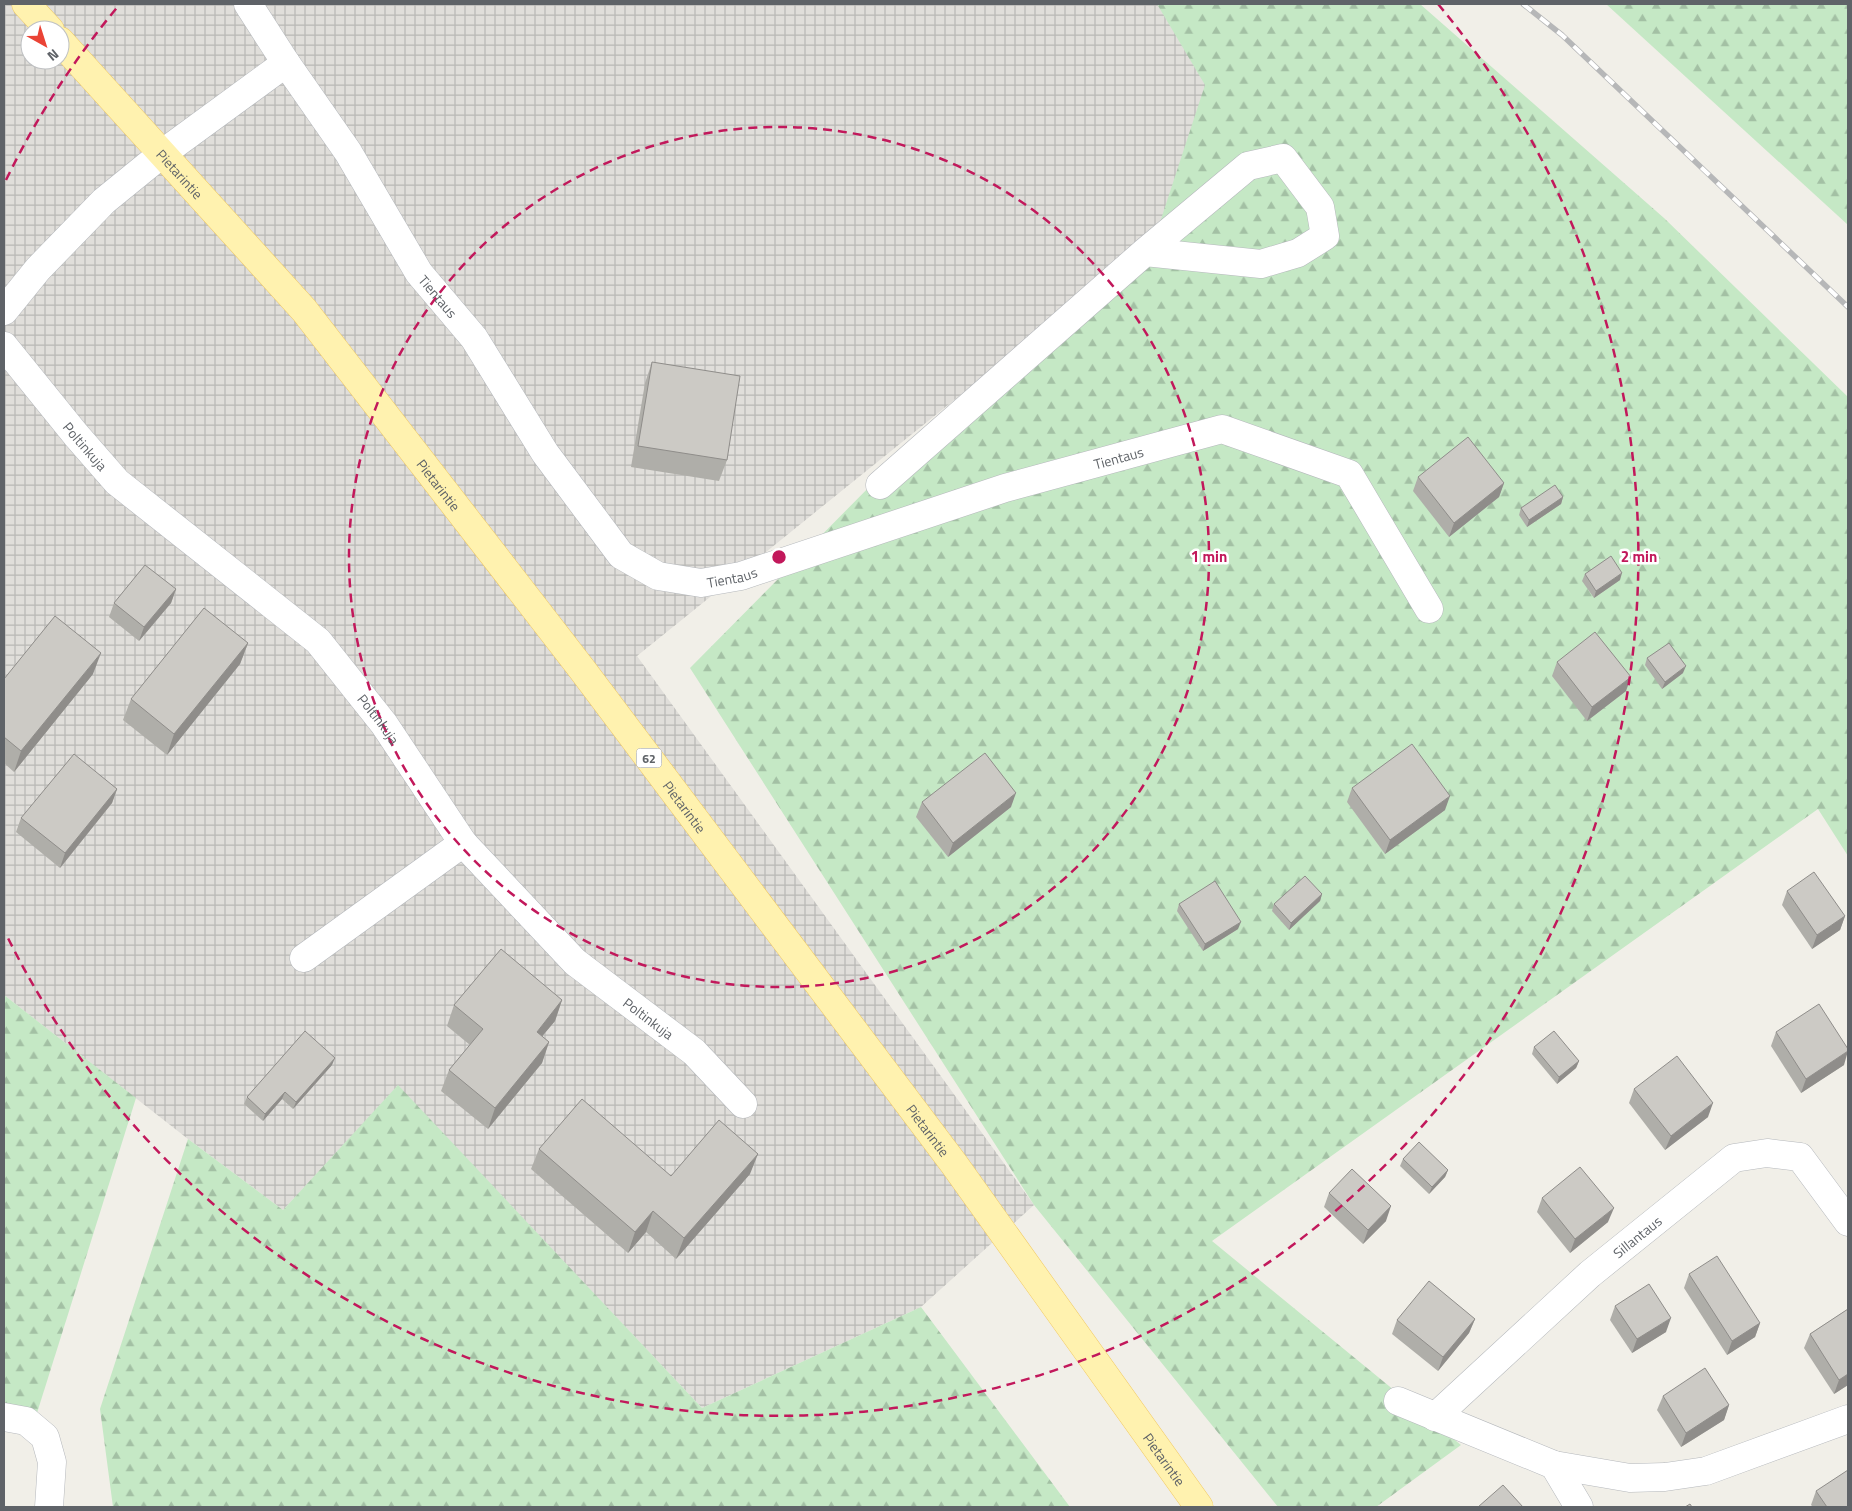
<svg xmlns="http://www.w3.org/2000/svg" width="1852" height="1511" font-family="'Titillium Web',sans-serif">
  <defs>
    <pattern id="industrial-grid" width="8" height="8" patternUnits="userSpaceOnUse" patternTransform="scale(1.25)"><rect width="8" height="8" fill="#e0deda"/><path d="M0 4h8M4 0v8" fill="none" stroke="#b9b8b5"/></pattern>
    <pattern id="forest-firs" width="22" height="20" patternUnits="userSpaceOnUse" patternTransform="scale(1.25)"><rect width="22" height="20" fill="#c5e8c5"/><path d="M5 1l3.5 6h-7zM16 11l3.5 6h-7z" fill="#a3c0a4"/></pattern>
  </defs>
  <rect width="100%" height="100%" fill="#f1efe8"/>
  <path fill="url(#industrial-grid)" fill-rule="evenodd" d="M4 4H1186L1284 134 637 656 1034 1205 921 1307 702 1408 398 1086 283 1210 188 1139 4 995ZM30 30H60V60H30Z"/>
  <g fill="url(#forest-firs)">
    <polygon points="1157,4 1420,4 1664,218 1848,397 1848,856 1818,809 1212,1241 1461,1445 1376,1507 1278,1507 1034,1205 690,668 888,468 1145,268 1205,85"/>
    <polygon points="1606,4 1848,4 1848,225"/>
    <polygon points="4,995 136,1098 37,1413 4,1406"/>
    <polygon points="398,1085 702,1408 921,1307 1070,1507 113,1507 100,1409 188,1139 283,1210"/>
  </g>
  <g fill="none" stroke-linecap="round" stroke-linejoin="round">
    <g stroke="#b5b8bc" stroke-width="29">
      <g id="minor">
        <path id="s1" d="M248 4 286 63 348 152 419 273 474 338 545 453 621 555 658 576 701 583 741 576 1005 488 1222 429 1349 474 1429 609"/>
        <polyline points="4,311 38,269 104,201 163,153 286,63"/>
        <path id="s2" d="M4 346 76 435 117 482 318 641 384 724 463 843 575 962 694 1052 743 1104"/>
        <polyline points="880,485 1145,252 1248,166 1283,158 1320,207 1325,236 1298,253 1261,264 1145,252"/>
        <polyline points="304,958 463,843"/>
        <polyline points="1398,1401 1554,1465 1579,1507"/>
        <polyline points="4,1417 26,1421 45,1437 52,1462 49,1507"/>
        <path id="s3" d="M1435 1417 1590 1274 1734 1158 1767 1153 1800 1157 1848 1222"/>
        <polyline points="1554,1465 1630,1478 1665,1477 1706,1471 1848,1419"/>
      </g>
    </g>
    <g stroke="#f2c960" stroke-width="29">
      <g id="major">
        <polyline points="26,4 50,30"/>
        <path id="s4" d="M60 41 304 310 581 668 954 1164 1199 1507"/>
      </g>
    </g>
    <use href="#minor" stroke="#fff" stroke-width="28"/>
    <use href="#major" stroke="#fff2af" stroke-width="28"/>
    <g stroke="#b6b7b8" stroke-width="5.5">
      <polyline id="rail" points="1523,4 1562,35 1848,307"/>
    </g>
    <use href="#rail" stroke="#fff" stroke-width="4" stroke-dasharray="11" stroke-linecap="butt"/>
  </g>
  <g fill="#afaea9">
    <polygon points="652,362 727,460 719,481 631,467 645,383"/>
    <polygon points="1418,477 1504,483 1499,497 1449,537 1413,491"/>
    <polygon points="1563,497 1561,504 1527,527 1519,515 1521,508"/>
    <polygon points="1585,574 1620,580 1594,598 1582,581"/>
    <polygon points="176,589 171,603 139,641 109,617 114,603"/>
    <polygon points="248,643 240,664 167,755 123,720 131,699"/>
    <polygon points="1647,658 1683,673 1662,689 1645,665"/>
    <polygon points="1557,662 1626,691 1587,721 1552,676"/>
    <polygon points="93,674 14,772 4,763 4,679"/>
    <polygon points="1352,788 1445,810 1385,854 1347,802"/>
    <polygon points="117,789 112,803 60,868 16,832 21,818"/>
    <polygon points="922,802 1011,807 948,857 916,817"/>
    <polygon points="1787,891 1845,916 1840,930 1812,949 1782,905"/>
    <polygon points="1322,894 1320,901 1289,930 1272,911 1274,904"/>
    <polygon points="1179,904 1238,929 1203,951 1177,911"/>
    <polygon points="562,1000 555,1021 542,1036 549,1042 542,1063 488,1129 441,1091 449,1070 470,1045 447,1026 454,1005"/>
    <polygon points="1776,1032 1844,1065 1801,1093 1771,1046"/>
    <polygon points="1534,1047 1579,1061 1576,1068 1557,1084 1532,1054"/>
    <polygon points="332,1065 293,1109 282,1099 263,1121 244,1104 247,1097"/>
    <polygon points="1634,1089 1708,1117 1665,1150 1629,1103"/>
    <polygon points="539,1149 671,1176 750,1174 676,1259 646,1232 628,1253 531,1169"/>
    <polygon points="1403,1159 1448,1170 1445,1177 1429,1194 1400,1166"/>
    <polygon points="1329,1193 1386,1221 1363,1244 1324,1207"/>
    <polygon points="1542,1198 1608,1222 1570,1253 1537,1212"/>
    <polygon points="1689,1274 1760,1323 1755,1337 1727,1355 1684,1288"/>
    <polygon points="1615,1306 1666,1332 1632,1353 1610,1320"/>
    <polygon points="1848,1309 1848,1385 1834,1394 1804,1348 1810,1334"/>
    <polygon points="1475,1319 1469,1333 1438,1371 1392,1334 1397,1320"/>
    <polygon points="1663,1396 1729,1405 1724,1420 1681,1447 1657,1410"/>
    <polygon points="1816,1491 1848,1507 1813,1507 1811,1505"/>
  </g>
  <g fill="#8f8d8a">
    <polygon points="1504,483 1499,497 1449,537 1454,523"/>
    <polygon points="1563,497 1561,504 1527,527 1529,520"/>
    <polygon points="1622,573 1620,580 1594,598 1596,591"/>
    <polygon points="176,589 171,603 139,641 144,627"/>
    <polygon points="248,643 240,664 167,755 174,734"/>
    <polygon points="101,653 93,674 14,772 21,751"/>
    <polygon points="1686,666 1683,673 1662,689 1665,682"/>
    <polygon points="1631,677 1626,691 1587,721 1592,707"/>
    <polygon points="117,789 112,803 60,868 65,853"/>
    <polygon points="1016,793 1011,807 948,857 953,843"/>
    <polygon points="1450,796 1445,810 1385,854 1390,840"/>
    <polygon points="1322,894 1320,901 1289,930 1291,923"/>
    <polygon points="1845,916 1840,930 1812,949 1817,935"/>
    <polygon points="1241,922 1238,929 1203,951 1205,944"/>
    <polygon points="562,1000 555,1021 529,1052 537,1032"/>
    <polygon points="549,1042 542,1063 488,1129 495,1108"/>
    <polygon points="1848,1051 1844,1065 1801,1093 1806,1079"/>
    <polygon points="335,1058 332,1065 293,1109 296,1102"/>
    <polygon points="1579,1061 1576,1068 1557,1084 1559,1077"/>
    <polygon points="285,1092 282,1099 263,1121 265,1114"/>
    <polygon points="1713,1103 1708,1117 1665,1150 1671,1136"/>
    <polygon points="758,1154 750,1174 676,1259 684,1238"/>
    <polygon points="1448,1170 1445,1177 1429,1194 1432,1187"/>
    <polygon points="1391,1206 1386,1221 1363,1244 1368,1230"/>
    <polygon points="1614,1208 1608,1222 1570,1253 1575,1239"/>
    <polygon points="653,1211 646,1232 628,1253 635,1232"/>
    <polygon points="1671,1318 1666,1332 1632,1353 1637,1339"/>
    <polygon points="1475,1319 1469,1333 1438,1371 1443,1357"/>
    <polygon points="1760,1323 1755,1337 1727,1355 1732,1341"/>
    <polygon points="1848,1374 1848,1385 1834,1394 1839,1380"/>
    <polygon points="1729,1405 1724,1420 1681,1447 1686,1433"/>
  </g>
  <g fill="#cccac5" stroke="#8f8d8a">
    <polygon points="652,362 740,376 727,460 638,446"/>
    <polygon points="1468,437 1504,483 1454,523 1418,477"/>
    <polygon points="1555,485 1563,497 1529,520 1521,508"/>
    <polygon points="1611,556 1622,573 1596,591 1585,574"/>
    <polygon points="145,565 176,589 144,627 114,603"/>
    <polygon points="204,608 248,643 174,734 131,699"/>
    <polygon points="55,616 101,653 21,751 4,737 4,679"/>
    <polygon points="1595,632 1631,677 1592,707 1557,662"/>
    <polygon points="1669,643 1686,666 1665,682 1647,658"/>
    <polygon points="1412,744 1450,796 1390,840 1352,788"/>
    <polygon points="985,753 1016,793 953,843 922,802"/>
    <polygon points="74,754 117,789 65,853 21,818"/>
    <polygon points="1814,872 1845,916 1817,935 1787,891"/>
    <polygon points="1305,876 1322,894 1291,923 1274,904"/>
    <polygon points="1215,881 1241,922 1205,944 1179,904"/>
    <polygon points="501,949 562,1000 537,1032 549,1042 495,1108 449,1070 483,1029 454,1005"/>
    <polygon points="1819,1004 1848,1049 1848,1051 1806,1079 1776,1032"/>
    <polygon points="305,1031 335,1058 296,1102 285,1092 265,1114 247,1097"/>
    <polygon points="1554,1031 1579,1061 1559,1077 1534,1047"/>
    <polygon points="1677,1056 1713,1103 1671,1136 1634,1089"/>
    <polygon points="582,1099 671,1176 719,1120 758,1154 684,1238 653,1211 635,1232 539,1149"/>
    <polygon points="1419,1142 1448,1170 1432,1187 1403,1159"/>
    <polygon points="1580,1167 1614,1208 1575,1239 1542,1198"/>
    <polygon points="1352,1169 1391,1206 1368,1230 1329,1193"/>
    <polygon points="1717,1256 1760,1323 1732,1341 1689,1274"/>
    <polygon points="1429,1281 1475,1319 1443,1357 1397,1320"/>
    <polygon points="1649,1284 1671,1318 1637,1339 1615,1306"/>
    <polygon points="1848,1309 1848,1374 1839,1380 1810,1334"/>
    <polygon points="1705,1368 1729,1405 1686,1433 1663,1396"/>
    <polygon points="1848,1470 1848,1507 1827,1507 1816,1491"/>
    <polygon points="1503,1485 1523,1507 1478,1507"/>
    <polygon points="1690,1504 1692,1507 1685,1507"/>
  </g>
  <g fill="none" stroke="#c2185b" stroke-width="2.5" stroke-dasharray="9 6">
    <circle cx="779" cy="557" r="430"/>
    <path d="M6 180A860 860 0 0 1 120 4M1438 4A860 860 0 1 1 6 934"/>
  </g>
  <g text-anchor="middle" dominant-baseline="central" stroke-width="5" stroke-linejoin="round" paint-order="stroke">
    <rect fill="#fff" stroke="#8f9295" stroke-width="1" x="636.5" y="748.5" width="25" height="19" rx="4"/>
    <g font-size="12" font-weight="bold" fill="#5f6368">
      <text x="649" y="758">62</text>
    </g>
    <g font-size="14" fill="#5f6368" stroke="#fff">
      <text stroke="none"><textPath href="#s4" startOffset="179">Pietarintie</textPath></text>
      <text stroke="none"><textPath href="#s1" startOffset="349">Tientaus</textPath></text>
      <text stroke="none"><textPath href="#s2" startOffset="129">Poltinkuja</textPath></text>
      <text stroke="none"><textPath href="#s1" startOffset="1189">Tientaus</textPath></text>
      <text stroke="none"><textPath href="#s4" startOffset="584">Pietarintie</textPath></text>
      <text stroke="none"><textPath href="#s1" startOffset="784">Tientaus</textPath></text>
      <text stroke="none"><textPath href="#s2" startOffset="532">Poltinkuja</textPath></text>
      <text stroke="none"><textPath href="#s4" startOffset="989">Pietarintie</textPath></text>
      <text stroke="none"><textPath href="#s2" startOffset="938">Poltinkuja</textPath></text>
      <text stroke="none"><textPath href="#s4" startOffset="1394">Pietarintie</textPath></text>
      <text stroke="none"><textPath href="#s3" startOffset="271">Sillantaus</textPath></text>
      <text stroke="none"><textPath href="#s4" startOffset="1799">Pietarintie</textPath></text>
    </g>
  </g>
  <circle cx="779" cy="557" r="8" fill="#c2185b" stroke="#fff" stroke-width="2.5"/>
  <g font-size="15" text-anchor="middle" font-weight="bold" fill="#c2185b" stroke="#fff" stroke-width="5" stroke-linejoin="round" paint-order="stroke">
    <text x="1209" y="562">1 min</text>
    <text x="1639" y="562">2 min</text>
  </g>
  <rect width="1852" height="1511" fill="none" stroke="#5f6368" stroke-width="10"/>
  <g transform="translate(45 45) rotate(141)"><circle r="24" fill="#ffffff" stroke="#bfc1c3"/>
  <path d="M0-4L9 19L0 12L-9 19Z" fill="#ea4335"/>
  <text y="-8" font-size="14" font-weight="bold" text-anchor="middle" fill="#5f6368">N</text>
  </g>
</svg>
